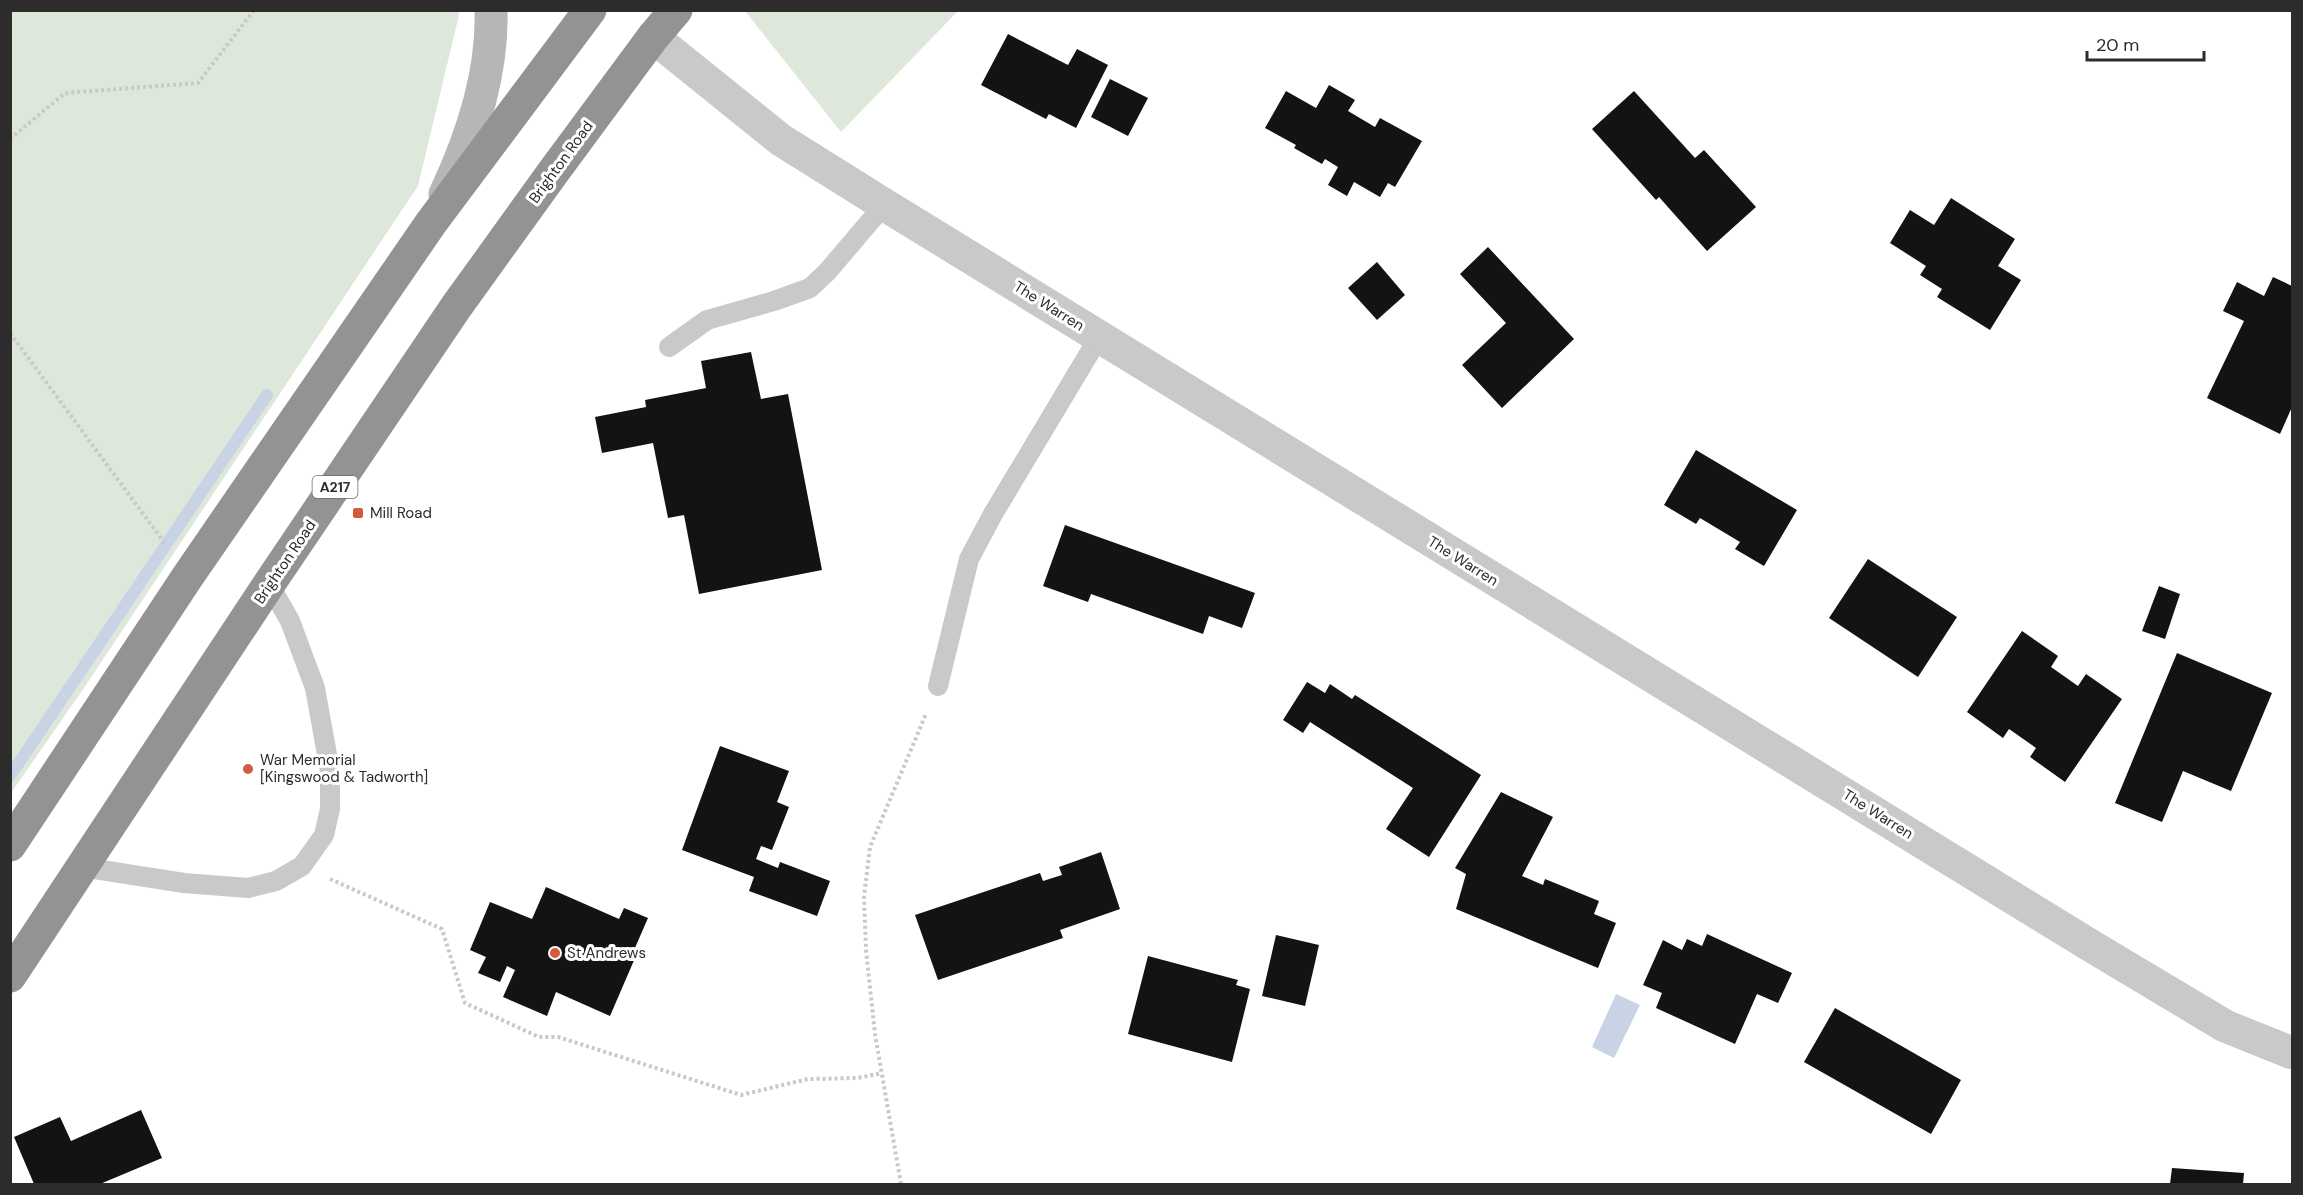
<svg xmlns="http://www.w3.org/2000/svg" width="2303" height="1195" font-family="'DM Sans',sans-serif">
  <rect width="100%" height="100%" fill="#fff"/>
  <g fill="#dee8da">
    <polygon points="11,10 458,10 459,15 418,186 86,685 11,793"/>
    <polygon points="745,11 958,11 841,132"/>
  </g>
  <polygon fill="#c8d3e6" points="1616,994 1640,1005 1614,1058 1592,1047"/>
  <g fill="none" stroke-linecap="round" stroke-linejoin="round">
    <polyline stroke="#c8d3e6" stroke-width="12" points="10,776 267,395"/>
  </g>
  <g fill="#131313">
    <polygon points="1008,34 1068,65 1077,49 1108,65 1076,128 1049,114 1046,119 981,85"/>
    <polygon points="1110,79 1148,98 1128,136 1091,117"/>
    <polygon points="1329,85 1355,100 1348,111 1375,127 1380,118 1422,141 1395,187 1388,183 1380,197 1354,182 1347,196 1328,185 1338,167 1325,159 1322,164 1294,148 1296,145 1265,128 1286,91 1316,108"/>
    <polygon points="1634,91 1695,158 1704,150 1756,207 1707,251 1659,197 1656,200 1592,129"/>
    <polygon points="1951,198 2015,239 1998,266 2021,280 1990,330 1937,297 1942,289 1920,275 1926,266 1890,243 1910,210 1934,225"/>
    <polygon points="1488,247 1574,339 1502,408 1462,365 1506,323 1460,274"/>
    <polygon points="1377,262 1405,295 1377,320 1348,288"/>
    <polygon points="2273,277 2292,286 2292,407 2280,434 2207,398 2244,321 2223,311 2237,282 2264,296"/>
    <polygon points="751,352 761,399 788,394 822,570 699,594 684,515 668,518 653,443 602,453 595,417 646,407 645,400 706,388 701,361"/>
    <polygon points="1696,450 1797,510 1764,566 1735,549 1740,542 1700,518 1696,524 1664,505"/>
    <polygon points="1065,525 1255,593 1242,628 1209,616 1203,634 1091,594 1088,602 1043,586"/>
    <polygon points="1868,559 1957,617 1918,677 1829,618"/>
    <polygon points="2159,586 2180,594 2165,639 2142,631"/>
    <polygon points="2022,631 2058,656 2051,667 2078,686 2086,674 2122,699 2065,782 2030,757 2036,748 2009,729 2003,738 1967,712"/>
    <polygon points="2177,653 2272,693 2231,791 2183,771 2162,822 2115,803"/>
    <polygon points="1307,682 1325,693 1330,684 1352,699 1355,695 1481,775 1429,857 1386,829 1413,788 1310,722 1303,733 1283,720"/>
    <polygon points="720,746 789,771 777,802 789,807 772,850 761,846 756,859 778,868 780,862 830,881 817,916 749,891 754,877 682,850"/>
    <polygon points="1501,792 1553,817 1522,876 1543,885 1545,879 1599,901 1594,914 1616,923 1598,968 1456,909 1466,874 1455,868"/>
    <polygon points="1101,852 1120,909 1060,930 1063,938 938,980 915,915 1040,873 1043,881 1062,875 1059,867"/>
    <polygon points="546,887 619,919 624,908 648,918 631,957 635,958 610,1016 556,992 547,1016 503,997 515,970 507,966 500,982 478,973 486,957 470,950 490,902 532,919"/>
    <polygon points="1707,934 1792,973 1778,1003 1757,994 1735,1044 1656,1008 1662,993 1643,985 1663,940 1682,950 1687,939 1702,946"/>
    <polygon points="1276,935 1319,945 1305,1006 1262,996"/>
    <polygon points="1148,956 1238,980 1236,985 1250,989 1232,1062 1128,1034"/>
    <polygon points="1835,1008 1961,1080 1931,1134 1804,1062"/>
    <polygon points="141,1110 162,1158 100,1184 34,1184 14,1137 60,1117 71,1141"/>
    <polygon points="2172,1168 2244,1173 2243,1184 2170,1184"/>
  </g>
  <g fill="none" stroke-linecap="round" stroke-linejoin="round">
    <g stroke="#c9c9c9" stroke-width="4" stroke-dasharray="3 3" stroke-linecap="butt">
      <polyline points="10,139 65,93 198,83 254,10"/>
      <polyline points="10,333 166,545"/>
      <polyline points="330,879 442,929 465,1003 539,1037 558,1037 741,1095 808,1079 858,1078 882,1073"/>
      <polyline points="901,1184 875,1034 866,950 864,897 870,847 926,714"/>
    </g>
    <g stroke="#c9c9c9" stroke-width="20">
      <polyline points="669,347 707,320 774,301 810,288 827,272 885,204"/>
      <polyline points="938,686 969,559 993,514 1099,337"/>
      <polyline points="82,867 184,883 248,888 276,881 302,866 324,835 330,809 330,771 315,688 290,621 269,584"/>
    </g>
    <polyline stroke="#c9c9c9" stroke-width="33" points="653,37 781,140 880,202 2093,947 2225,1026 2292,1053"/>
    <path stroke="#b6b6b6" stroke-width="33" d="M445 194C472 137 493 74 491 10"/>
    <g stroke="#939393" stroke-width="33">
      <polyline points="10,845 188,576 431,223 590,10"/>
      <polyline points="10,976 269,584 456,307 554,171 653,37 676,10"/>
    </g>
  </g>
  <g fill="#d15b3f" stroke="#fff" stroke-width="2">
    <rect x="352" y="507" width="12" height="12" rx="3"/>
    <circle cx="248" cy="769" r="6"/>
    <circle cx="555" cy="953" r="6"/>
  </g>
  <g text-anchor="middle" dominant-baseline="central" stroke-width="6" stroke-linejoin="round" paint-order="stroke">
    <rect fill="#fff" stroke="#6b6b6b" stroke-width="1.5" x="312.5" y="476" width="45" height="22" rx="4.5"/>
    <g font-size="14" font-weight="bold" fill="#2c2c2c">
      <text x="335" y="487">A217</text>
    </g>
    <g font-size="15" fill="#2c2c2c" stroke="#fff">
      <text transform="translate(561 162) rotate(-54)">Brighton Road</text>
      <text transform="translate(1049 306) rotate(32)">The Warren</text>
      <text transform="translate(1463 561) rotate(32)">The Warren</text>
      <text transform="translate(285 562) rotate(-56)">Brighton Road</text>
      <text transform="translate(1878 814) rotate(32)">The Warren</text>
    </g>
    <g font-size="15" fill="#2c2c2c" stroke="#fff" text-anchor="start">
      <text x="370" y="513">Mill Road</text>
      <text x="260" y="760">War Memorial<tspan x="260" dy="17">[Kingswood &amp; Tadworth]</tspan></text>
      <text x="567" y="953">St Andrews</text>
    </g>
  </g>
  <rect width="2303" height="1195" fill="none" stroke="#2c2c2c" stroke-width="24"/>
  <path d="M2087 51v9h117v-9" fill="none" stroke="#2c2c2c" stroke-width="3"/>
  <text x="2096" y="51" font-size="18" fill="#2c2c2c" stroke="#ffffff" stroke-width="4.5" paint-order="stroke">20 m</text>
</svg>
